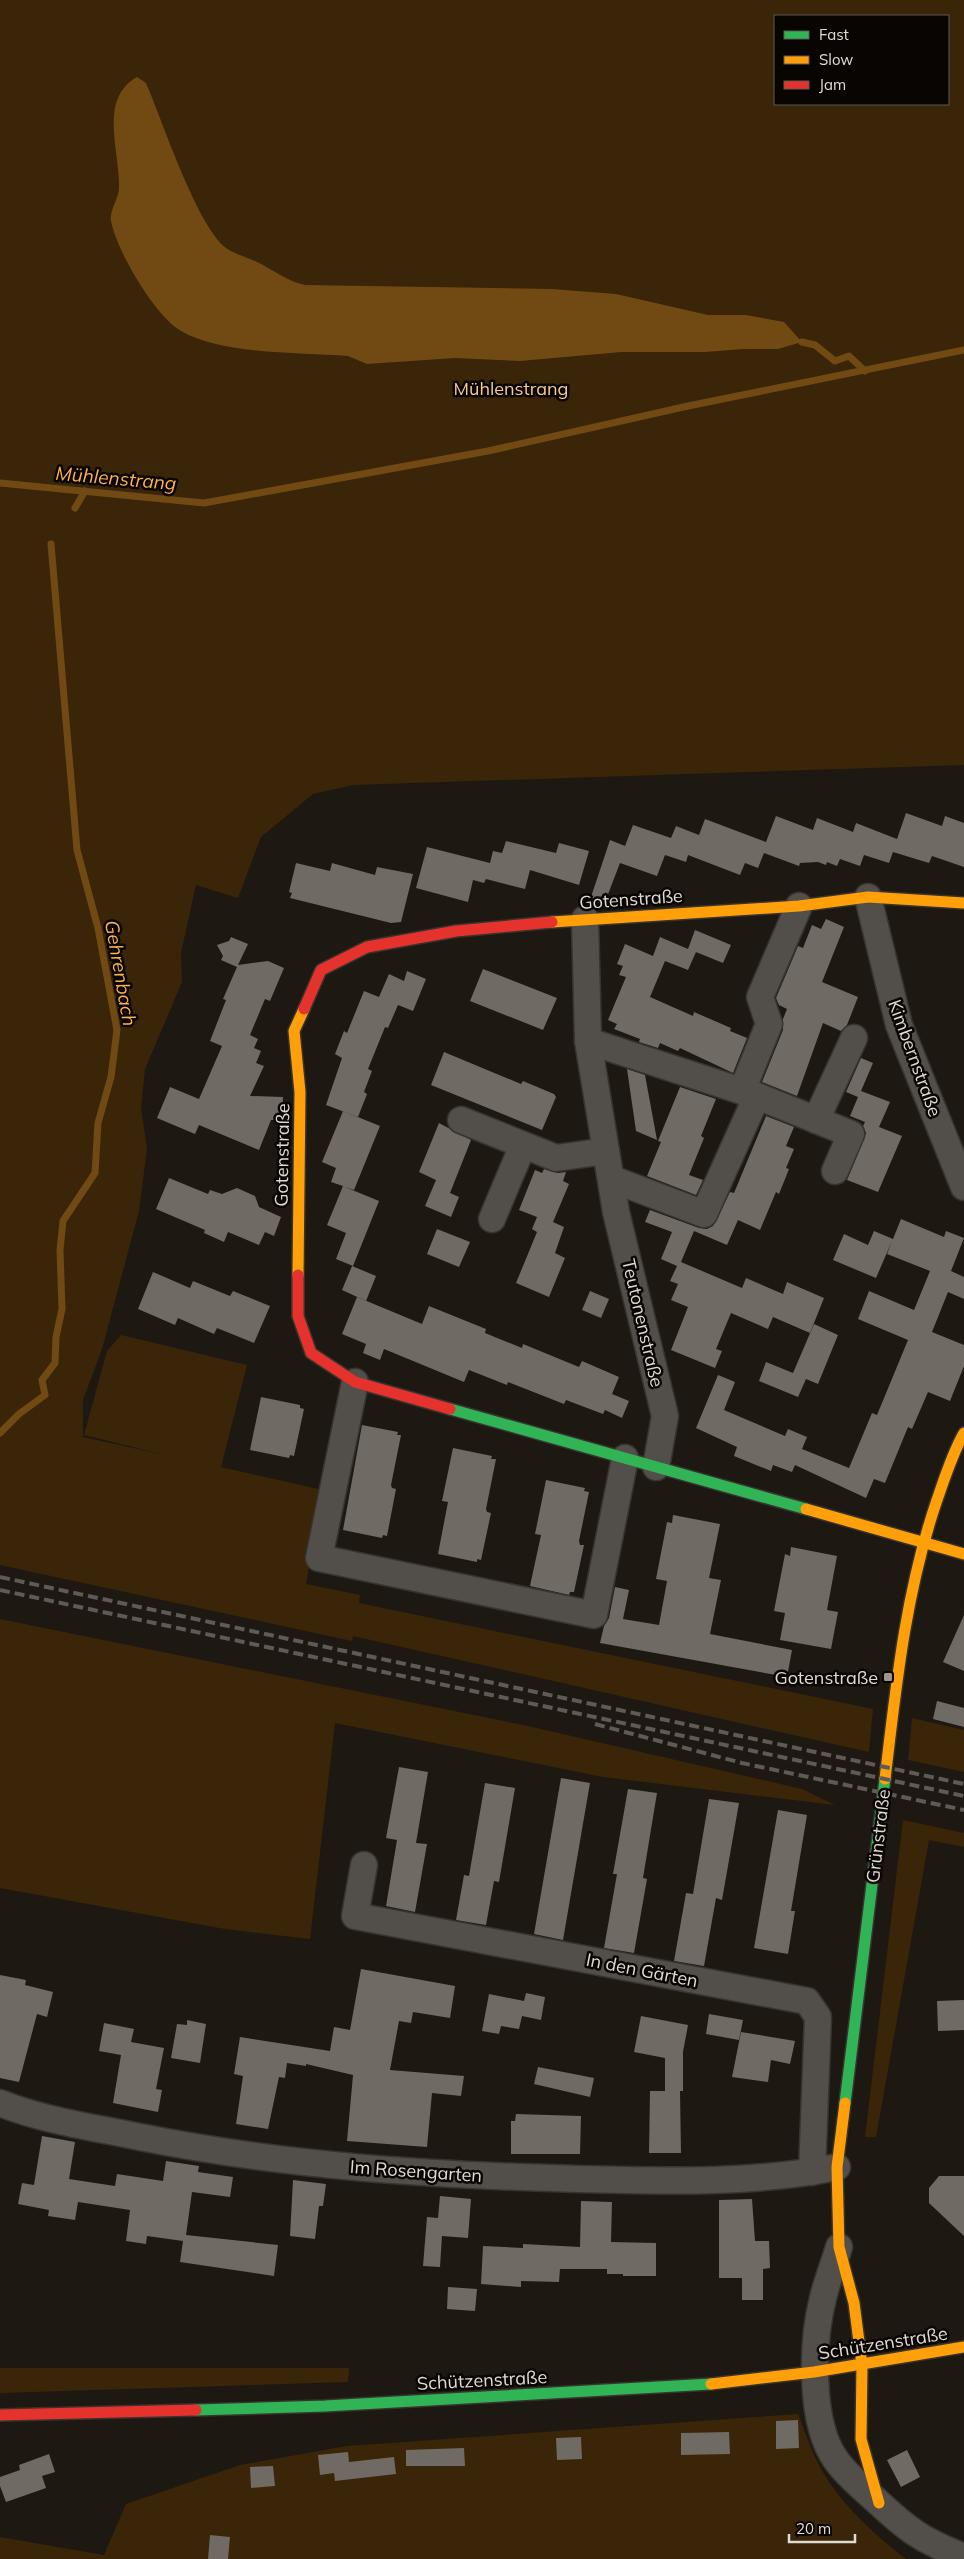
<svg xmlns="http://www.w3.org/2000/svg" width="964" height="2559" font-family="Mulish,sans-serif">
  <rect width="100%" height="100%" fill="#1e1812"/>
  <g fill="#3a2508" fill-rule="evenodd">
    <path d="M0 0H964V765L353 785 313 794 261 837 238 898 196 885 181 953 182 982 145 1069 141 1108 147 1149 139 1211 102 1349 83 1400V1437L165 1455 84 1435 107 1351 121 1335 247 1365 221 1467 323 1490 306 1584 360 1595 359 1603 873 1709 869 1752 353 1636 352 1641 0 1565ZM775 16H948V104H775Z"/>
    <polygon points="0,1619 528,1726 802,1789 835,1805 603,1777 335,1723 310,1939 225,1929 0,1888"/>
    <polygon points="912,1718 964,1730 964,1772 908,1760"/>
    <polygon points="903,1820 964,1833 964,1847 929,1840 876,2137 865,2137"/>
    <polygon points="0,2368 349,2368 348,2382 0,2393"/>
    <path d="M798 2414C806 2434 813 2456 824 2474 844 2507 876 2536 906 2559H0V2537L104 2555 126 2504 240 2465 347 2446Z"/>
  </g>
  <path fill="#704a12" d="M137 77 146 83C162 120 197 226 226 248 234 254 247 257 257 262 274 270 286 281 305 285L552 289 616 294 708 315H746L784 322 802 342 778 349H743L705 352H621L520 361 455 358 367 364 348 356C300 352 222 355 181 331 154 315 117 251 111 221 109 211 119 198 119 188 120 151 98 99 137 77Z"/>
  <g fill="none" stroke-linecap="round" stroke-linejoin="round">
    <g stroke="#704a12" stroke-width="7">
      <polyline points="802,342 815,345 835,361 849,356 865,371"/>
      <polyline points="0,483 204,503 488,451 688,406 964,350"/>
      <polyline points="75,508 85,491"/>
      <polyline points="0,1433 19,1414 45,1395 42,1380 55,1363 56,1337 62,1309 60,1250 63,1221 95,1173 98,1123 111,1077 117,1030 98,928 77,850 51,544"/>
    </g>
  </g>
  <g fill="#6f6a64">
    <polygon points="906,813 942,826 945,816 964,823 964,867 932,856 929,863 893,852 889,863 864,855 860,866 840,859 837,866 827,862 826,865 818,862 800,863 799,866 764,853 758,868 745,863 740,875 688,855 686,862 665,855 657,876 620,863 605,902 590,900 610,840 625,846 633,825 671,838 676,826 699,835 705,819 766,842 776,816 813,830 817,818 853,832 856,823 897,839"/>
    <polygon points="506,841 556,853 559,843 589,851 579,885 530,870 525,889 486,879 484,883 473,880 468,902 416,888 427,847 490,863 493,851 502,853"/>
    <polygon points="296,863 330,871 332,863 375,875 377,867 413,874 401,922 391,923 290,898 292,893 289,892"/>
    <polygon points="826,919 844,927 822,982 858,997 847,1025 841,1031 823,1023 797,1096 762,1082 783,1030 783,1019 787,1009 779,1005 776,998 798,946 803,948 812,925 821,929"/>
    <polygon points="695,930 731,945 723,963 691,950 696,952 688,970 665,961 650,997 693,1016 694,1012 731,1028 730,1031 747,1038 733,1073 680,1048 678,1051 660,1043 658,1048 639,1042 640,1039 614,1029 617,1024 608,1020 626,977 619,975 623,966 617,964 625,944 653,956 660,937 688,949"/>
    <polygon points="231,937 248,944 238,965 268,961 284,968 270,1001 265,999 250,1035 258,1039 254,1048 261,1051 256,1063 264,1066 250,1096 283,1097 282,1120 271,1120 259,1150 199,1125 195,1134 157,1118 170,1087 199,1099 222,1046 210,1041 226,1000 223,999 237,967 221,960 223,956 217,945 229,941"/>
    <polygon points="483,969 557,998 543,1030 470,1001"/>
    <polygon points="407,971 426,979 413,1011 398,1005 388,1028 385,1027 368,1069 372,1071 364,1092 367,1094 358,1117 326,1105 342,1058 335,1054 344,1031 347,1033 364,991 379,997 389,974 404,981"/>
    <polygon points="444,1052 521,1084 523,1081 554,1094 556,1097 542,1130 431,1085"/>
    <polygon points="861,1058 873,1063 861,1091 890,1102 879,1127 902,1136 878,1192 847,1180 866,1133 863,1126 865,1122 850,1116 858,1097 846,1092"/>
    <polygon points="627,1069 645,1075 657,1140 636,1131"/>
    <polygon points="680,1087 716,1099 701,1136 704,1138 689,1175 703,1180 696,1195 647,1176 661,1142 658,1141"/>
    <polygon points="343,1111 380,1126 354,1190 345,1187 379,1201 353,1266 336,1259 346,1233 327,1225 343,1186 331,1182 336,1168 322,1162"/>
    <polygon points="766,1116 794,1127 786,1146 794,1149 786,1168 789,1169 779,1194 776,1192 760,1230 738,1220 727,1245 694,1231 681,1262 742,1288 746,1278 783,1294 787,1282 824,1298 810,1333 773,1317 768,1329 731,1313 716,1349 722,1351 715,1368 671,1350 688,1307 671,1300 678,1284 670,1281 677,1266 661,1259 672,1232 645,1222 650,1210 699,1228 707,1229 713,1226 730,1192 734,1193"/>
    <polygon points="439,1123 471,1140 450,1193 459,1197 451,1217 425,1206 436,1180 419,1172"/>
    <polygon points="544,1169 558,1173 566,1172 563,1181 569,1184 553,1222 564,1227 555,1253 565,1258 549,1297 516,1283 537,1232 532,1229 537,1217 519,1210 535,1170 542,1173"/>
    <polygon points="169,1178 208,1194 210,1190 222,1194 237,1188 255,1196 259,1207 281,1217 274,1236 265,1232 259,1245 228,1232 224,1242 204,1233 205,1230 156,1209"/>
    <polygon points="901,1219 944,1237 946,1231 964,1238 951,1271 964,1277 964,1299 948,1292 932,1332 964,1345 964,1366 950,1401 928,1392 912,1429 908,1427 885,1483 874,1479 866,1498 795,1465 792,1472 773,1465 771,1471 734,1456 737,1447 696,1428 718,1375 735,1382 724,1410 785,1436 788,1429 807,1437 802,1449 849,1468 872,1413 877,1415 908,1340 858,1319 869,1291 914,1310 930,1271 887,1254 892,1241 876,1278 833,1260 844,1234 868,1245 874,1231 893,1239"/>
    <polygon points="437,1229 470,1242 459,1267 427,1254"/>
    <polygon points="352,1266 376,1276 366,1301 342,1290"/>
    <polygon points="153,1272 190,1288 193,1281 230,1296 233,1291 270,1306 254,1343 217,1328 214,1334 178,1318 175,1325 138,1309"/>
    <polygon points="590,1291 609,1299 601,1318 582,1310"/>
    <polygon points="357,1297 422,1324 429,1306 486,1329 485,1333 522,1348 523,1344 579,1367 582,1361 619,1377 612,1394 629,1401 622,1418 605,1410 603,1414 566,1400 564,1404 508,1382 507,1385 469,1370 464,1382 384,1349 380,1360 363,1353 366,1344 342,1334"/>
    <polygon points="814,1324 838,1335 818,1384 806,1379 798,1397 759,1381 766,1362 793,1373"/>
    <polygon points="261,1397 300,1405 300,1408 304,1409 294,1456 290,1455 289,1458 250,1450"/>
    <polygon points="362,1425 398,1432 397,1435 401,1435 391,1485 392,1488 396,1489 387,1536 383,1535 382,1538 343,1530"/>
    <polygon points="453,1448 492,1456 491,1459 496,1459 486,1509 487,1512 491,1513 481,1560 477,1559 477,1562 438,1554 448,1502 442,1501"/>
    <polygon points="546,1480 585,1488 584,1491 589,1492 579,1541 580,1545 584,1545 574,1592 570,1592 569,1595 530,1586 541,1535 535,1534"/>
    <polygon points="673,1515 720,1524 709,1578 721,1580 710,1634 792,1650 787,1677 600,1643 604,1626 609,1618 615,1587 629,1590 623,1619 659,1625 667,1581 656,1579 667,1522 672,1523"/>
    <polygon points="791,1547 837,1556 827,1610 838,1612 831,1649 780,1640 785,1613 774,1611 785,1554 790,1556"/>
    <polygon points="964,1615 964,1671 943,1662"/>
    <polygon points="937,1701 964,1708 964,1727 933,1719"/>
    <polygon points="399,1767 428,1772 416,1843 427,1844 415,1912 386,1906 397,1840 386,1838"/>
    <polygon points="561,1778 590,1783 563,1940 534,1934"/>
    <polygon points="485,1783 515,1788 499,1882 494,1881 486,1925 456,1920 464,1875 469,1876"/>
    <polygon points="628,1789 657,1793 643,1878 647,1879 634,1953 604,1948 617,1874 613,1874"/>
    <polygon points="709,1799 739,1803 722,1900 716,1898 704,1966 674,1961 686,1893 693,1894"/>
    <polygon points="778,1810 807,1815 791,1911 795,1911 788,1954 754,1948"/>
    <polygon points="361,1969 455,1986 450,2018 413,2012 411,2023 399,2021 390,2070 464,2076 461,2096 432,2093 427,2147 347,2141 353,2075 306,2064 306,2066 287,2063 285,2078 279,2077 268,2129 236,2124 243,2076 234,2074 240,2037 330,2051 334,2027 350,2030"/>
    <polygon points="0,1975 26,1980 25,1985 53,1992 47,2017 37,2014 19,2082 0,2078"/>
    <polygon points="526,1993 545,1997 541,2020 522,2016 519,2029 501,2026 499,2034 482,2031 489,1994 524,2001"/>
    <polygon points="964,2000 964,2030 938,2031 937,2001"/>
    <polygon points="709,2014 743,2020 739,2040 706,2034"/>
    <polygon points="641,2016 688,2025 683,2052 683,2091 680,2091 681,2153 649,2153 650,2091 665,2091 665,2058 634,2052"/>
    <polygon points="187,2020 206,2024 200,2063 171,2058 177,2024 187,2025"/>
    <polygon points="104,2023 134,2029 131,2042 164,2048 156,2089 162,2090 158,2112 113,2103 121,2055 99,2051"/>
    <polygon points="741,2032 795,2041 790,2064 771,2060 768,2082 732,2077"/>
    <polygon points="538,2067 594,2078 590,2097 534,2084"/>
    <polygon points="516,2114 581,2116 580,2154 511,2154 511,2121 515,2121"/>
    <polygon points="42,2136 75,2142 69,2179 115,2186 117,2174 163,2181 166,2161 199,2166 198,2172 233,2177 230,2197 192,2192 186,2235 278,2245 274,2276 180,2262 183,2241 147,2236 146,2244 126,2241 130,2210 78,2202 75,2220 48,2216 49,2210 18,2204 22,2183 34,2185"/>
    <polygon points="939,2176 964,2176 964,2236 929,2203 929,2188"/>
    <polygon points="293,2180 326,2184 323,2206 319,2206 315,2239 290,2236"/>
    <polygon points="440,2196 471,2199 468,2238 442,2236 440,2267 423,2266 427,2217 438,2218"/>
    <polygon points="752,2199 755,2241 769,2241 770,2268 763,2269 763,2300 742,2300 742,2278 719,2278 719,2200"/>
    <polygon points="581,2201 612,2202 611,2242 656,2243 656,2276 623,2276 623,2274 607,2274 607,2269 560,2269 559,2282 521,2281 521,2287 481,2284 483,2246 523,2248 523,2244 580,2247"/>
    <polygon points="448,2287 477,2289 475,2311 447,2309"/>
    <polygon points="798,2420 799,2448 776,2449 776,2421"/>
    <polygon points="729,2432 730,2454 681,2455 681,2433"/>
    <polygon points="581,2437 582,2459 557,2460 556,2438"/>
    <polygon points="464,2448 465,2466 406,2466 406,2450"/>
    <polygon points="907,2450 920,2477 901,2487 887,2460"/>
    <polygon points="348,2452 349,2462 394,2457 396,2474 335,2481 334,2473 320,2475 318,2455"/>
    <polygon points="49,2454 55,2472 42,2476 46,2488 6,2502 0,2486 0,2477 20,2470 19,2465"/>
    <polygon points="273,2466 275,2486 251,2488 250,2467"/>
    <polygon points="210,2535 230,2537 228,2559 208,2559"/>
  </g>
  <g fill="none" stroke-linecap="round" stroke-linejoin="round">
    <g stroke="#37332e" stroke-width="29">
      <g id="street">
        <polyline points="868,897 899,1025 964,1187"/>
        <polyline points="585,919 588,1041 616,1212 665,1416 656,1467"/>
        <polyline points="588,1041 757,1096 851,1134 835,1171"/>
        <polyline points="742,1091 769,1024 760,997 799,906"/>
        <polyline points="461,1120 556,1158 606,1151"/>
        <polyline points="816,1120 854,1038"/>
        <polyline points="612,1179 704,1214 757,1096"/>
        <polyline points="492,1219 523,1145"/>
        <polyline points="355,1382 319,1558 594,1615 625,1458"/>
        <polyline points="364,1865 355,1916 807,2001 818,2017 812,2172"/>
        <path d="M0 2103C45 2121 93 2127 140 2137 285 2166 431 2175 579 2179 664 2181 753 2184 837 2167"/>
        <path d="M839 2247C834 2264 827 2281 823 2298 812 2341 809 2423 836 2460 848 2477 864 2489 879 2503 910 2532 924 2541 964 2557"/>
      </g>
    </g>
    <g stroke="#37332e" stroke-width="14">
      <g id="fast">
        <polyline points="450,1409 806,1509"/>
        <polyline points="845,2103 885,1779"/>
        <polyline points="196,2410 325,2406 711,2384"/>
      </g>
    </g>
    <g stroke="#37332e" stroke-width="14">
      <g id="slow">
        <polyline points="552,922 799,906 868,897 964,903"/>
        <polyline points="298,1275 300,1092 294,1031 304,1009"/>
        <polyline points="806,1509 964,1554"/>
        <path d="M885 1779C896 1685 906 1590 937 1500 945 1477 952 1454 964 1433"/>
        <polyline points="845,2103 837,2167 839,2247 854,2303 862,2365 861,2439 879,2503"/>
        <polyline points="711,2384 814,2372 964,2347"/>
      </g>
    </g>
    <g stroke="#37332e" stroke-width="14">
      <g id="jam">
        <polyline points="304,1009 321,970 367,947 456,931 552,922"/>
        <polyline points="298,1275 298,1316 311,1353 355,1382 450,1409"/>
        <polyline points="0,2415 196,2410"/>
      </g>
    </g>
    <use href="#street" stroke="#524e49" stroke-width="26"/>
    <use href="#fast" stroke="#30b455" stroke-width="11"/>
    <use href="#slow" stroke="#ff9f0a" stroke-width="11"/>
    <use href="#jam" stroke="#e5322d" stroke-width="11"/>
    <g stroke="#5f5a56" stroke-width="4" stroke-dasharray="10 5" stroke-linecap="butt">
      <polyline points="0,1577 964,1784"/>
      <polyline points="0,1590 964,1796"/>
      <polyline points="595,1724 742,1763 964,1810"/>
    </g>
  </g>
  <rect fill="#9d968f" stroke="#090502" stroke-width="2" x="883" y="1672" width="10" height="10" rx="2.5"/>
  <g text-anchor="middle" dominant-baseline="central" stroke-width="5" stroke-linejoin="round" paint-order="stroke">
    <g font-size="18" fill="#f8ca95" stroke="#090502">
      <text x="511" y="388">Mühlenstrang</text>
    </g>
    <g font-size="18" fill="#e1dad2" stroke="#090502">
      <text transform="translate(631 899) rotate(-4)">Gotenstraße</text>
      <text transform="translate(915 1058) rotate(70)">Kimbernstraße</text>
      <text transform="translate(282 1155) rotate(-89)">Gotenstraße</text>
      <text transform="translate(643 1323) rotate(77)">Teutonenstraße</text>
      <text transform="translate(878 1836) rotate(-83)">Grünstraße</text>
      <text transform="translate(642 1970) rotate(11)">In den Gärten</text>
      <text transform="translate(416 2171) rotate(4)">Im Rosengarten</text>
      <text transform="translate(883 2343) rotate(-9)">Schützenstraße</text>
      <text transform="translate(482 2380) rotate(-3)">Schützenstraße</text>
    </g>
    <g font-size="18" fill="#e1dad2" stroke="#090502" text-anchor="end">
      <text x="878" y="1677">Gotenstraße</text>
    </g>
    <g font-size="19" font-style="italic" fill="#fdb24d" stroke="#090502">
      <text transform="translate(116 478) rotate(5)">Mühlenstrang</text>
      <text transform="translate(121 973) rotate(80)">Gehrenbach</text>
    </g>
  </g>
  <rect x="774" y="15" width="175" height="90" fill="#090502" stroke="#5f5a55"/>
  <rect x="784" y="31" width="25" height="8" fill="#30b455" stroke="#5f5a55"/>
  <text x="819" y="40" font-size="15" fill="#e1dad2">Fast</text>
  <rect x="784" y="56" width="25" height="8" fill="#ff9f0a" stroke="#5f5a55"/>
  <text x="819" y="65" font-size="15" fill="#e1dad2">Slow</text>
  <rect x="784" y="81" width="25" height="8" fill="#e5322d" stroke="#5f5a55"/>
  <text x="819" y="90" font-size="15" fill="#e1dad2">Jam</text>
  <path d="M789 2534v8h66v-8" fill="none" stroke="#e1dad2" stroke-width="2.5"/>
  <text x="796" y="2534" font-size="15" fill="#e1dad2" stroke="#090502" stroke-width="4" paint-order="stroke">20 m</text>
</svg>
